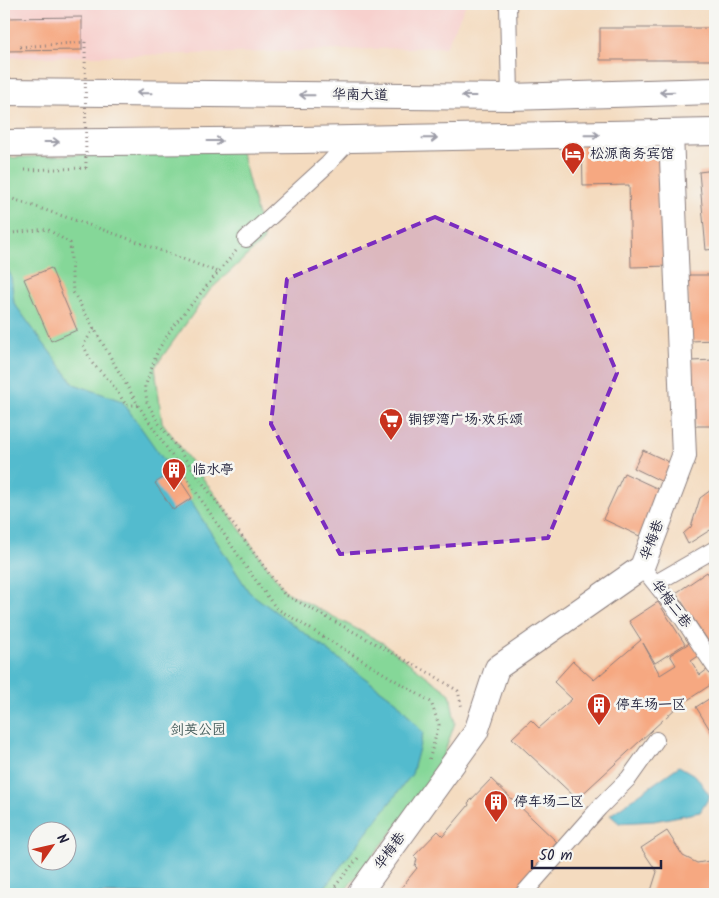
<svg xmlns="http://www.w3.org/2000/svg" width="719" height="898" font-family="Kalam,'LXGW WenKai TC',sans-serif">
  <rect width="100%" height="100%" fill="#f6f6f2"/>
  <filter id="ink" filterUnits="userSpaceOnUse"><feTurbulence type="fractalNoise" baseFrequency=".02" numOctaves="2"/><feDisplacementMap in="SourceGraphic" scale="10" xChannelSelector="R" yChannelSelector="G"/><feConvolveMatrix kernelMatrix="1 2 1 2 8 2 1 2 1" color-interpolation-filters="sRGB"/></filter>
  <filter id="wash" filterUnits="userSpaceOnUse"><feTurbulence type="fractalNoise" baseFrequency=".0096" numOctaves="4" result="noise"/><feDisplacementMap in="SourceGraphic" scale="20" xChannelSelector="R" yChannelSelector="G"/><feGaussianBlur stdDeviation="1.12" result="paint"/><feColorMatrix in="noise" values="0 0 0 0 0 0 0 0 0 0 0 0 0 0 0 0 0 1.4 0 .05"/><feComposite in="paint" operator="in"/></filter>
  <g filter="url(#wash)">
    <rect width="100%" height="100%" fill="#f4dbbf"/>
    <polygon fill="#f7d0cd" points="4,4 466,4 446,47 235,53 4,58"/>
    <path fill="#85d798" stroke="#547c6a" fill-rule="evenodd" d="M240 147 264 240 210 290 155 367 162 422 285 591 383 643 450 694 455 723 435 779 342 894H4V158ZM38 830H68V860H38Z"/>
    <g fill="#52bbce" stroke="#3a6e84" fill-rule="evenodd">
      <path d="M4 263 11 276 14 303 41 340 74 384 122 401 168 466 249 592 397 702 423 733 412 774 324 888 315 894H4ZM38 830H68V860H38Z"/>
      <polygon points="679,766 696,776 710,796 700,812 654,821 619,823 610,815"/>
    </g>
    <g id="blocks">
      <g fill="#f6a881">
        <polygon points="82,17 82,50 4,51 4,18"/>
        <rect x="600" y="28" width="112" height="32"/>
        <polygon points="665,142 669,266 631,267 629,185 583,186 582,144"/>
        <polygon points="715,170 715,249 706,250 699,172"/>
        <polygon points="51,268 77,330 51,341 24,279"/>
        <polygon points="687,275 714,275 715,292 715,340 691,341"/>
        <polygon points="715,360 715,426 695,426 695,408 688,408 691,361"/>
        <polygon points="643,450 682,468 648,540 603,519 624,473 665,492 669,485 634,468"/>
        <polygon points="174,471 192,498 173,510 155,483"/>
        <polygon points="715,487 715,527 688,544 683,534 691,527 700,498"/>
        <polygon points="707,572 715,584 715,651 676,593"/>
        <polygon points="658,602 685,644 655,663 643,643 660,675 676,665 670,655 691,642 700,655 691,661 700,675 708,669 715,682 677,707 577,799 512,738 531,720 539,728 572,699 554,682 573,661 594,680 641,640 629,621"/>
        <polygon points="715,695 715,738 696,707"/>
        <polygon points="491,779 557,842 548,853 551,856 535,868 514,894 396,894 417,868 415,866 417,859 414,856 438,831 443,836 469,805 468,803"/>
        <polygon points="667,831 683,856 697,863 715,860 715,889 714,894 650,894 657,872 641,848"/>
      </g>
    </g>
  </g>
  <g filter="url(#ink)">
    <use href="#blocks" fill-opacity="0" stroke="#8b7e7d" stroke-width="1"/>
    <g fill="none" stroke-linecap="round" stroke-linejoin="round">
      <g stroke="#8b7e7d" stroke-width="18">
        <g id="street">
          <polyline points="508,4 510,97"/>
          <polyline points="246,239 327,165 351,139"/>
          <polyline points="642,567 681,616 715,667"/>
          <polyline points="656,583 715,549"/>
          <polyline points="523,894 599,808 629,778 656,740"/>
        </g>
      </g>
      <g stroke="#8b7e7d" stroke-width="26">
        <polyline id="secondary" points="359,894 476,732 497,668 642,567 684,456 671,134"/>
      </g>
      <g stroke="#8b7e7d" stroke-width="28">
        <g id="primary">
          <polyline points="4,92 510,97 715,91"/>
          <polyline points="4,143 301,140 715,132"/>
        </g>
      </g>
      <g stroke="#8b7e7d" stroke-width="3" stroke-dasharray="1 4" stroke-linecap="butt">
        <polyline points="20,47 85,42"/>
        <polyline points="25,170 86,168"/>
        <polyline points="4,196 124,237 218,272"/>
        <polyline points="4,234 47,229 70,243 73,292 138,405 246,567 276,608 431,702 439,725 429,760"/>
        <polyline points="236,251 174,325 158,350 145,387 147,402 158,422 284,594 433,675 458,691 462,708"/>
        <polyline points="94,329 83,345 93,364 110,381 126,405 138,405"/>
        <polyline points="329,894 358,858"/>
      </g>
      <use href="#street" stroke="#fff" stroke-width="16"/>
      <use href="#secondary" stroke="#fff" stroke-width="24"/>
      <use href="#primary" stroke="#fff" stroke-width="26"/>
      <polyline stroke="#8b7e7d" stroke-width="3" stroke-dasharray="1 4" stroke-linecap="butt" points="85,42 86,168"/>
    </g>
    <defs><path id="oneway-shaft" d="M-6 0H5M1.5-3L5.5 0L1.5 3" fill="none" stroke-width="1.6" stroke-linecap="round" stroke-linejoin="round" transform="scale(1.25)"/></defs>
    <g stroke="#9c9ca7">
      <use href="#oneway-shaft" transform="translate(667 92) rotate(178)"/>
      <use href="#oneway-shaft" transform="translate(144 93) rotate(-179)"/>
      <use href="#oneway-shaft" transform="translate(307 95) rotate(-179)"/>
      <use href="#oneway-shaft" transform="translate(469 96) rotate(-180)"/>
      <use href="#oneway-shaft" transform="translate(592 135) rotate(-1)"/>
      <use href="#oneway-shaft" transform="translate(430 138) rotate(-1)"/>
      <use href="#oneway-shaft" transform="translate(215 141)"/>
      <use href="#oneway-shaft" transform="translate(52 142)"/>
    </g>
  </g>
  <path fill="#7b2cbf" fill-opacity="0.2" stroke="#7b2cbf" stroke-width="4" stroke-dasharray="10 6" stroke-linejoin="round" d="M435 217 577 280 617 373 548 538 340 554 271 424 287 279Z"/>
  <defs>
    <g id="hotel-pin" transform="scale(1.25)"><path d="M0 17L-7.5 6A9.5 9.5 0 1 1 7.5 6Z" fill="#c8321e" stroke="#f6f6f2"/><path d="M-6-4.5h1.5V1H6V5H4.5V3h-9V5H-6ZM-4 0a1.8 1.8 0 1 1 3.6 0ZM.5 0V-2.5h3Q6-2.5 6 0Z" fill="#fff"/></g>
    <g id="supermarket-pin" transform="scale(1.25)"><path d="M0 17L-7.5 6A9.5 9.5 0 1 1 7.5 6Z" fill="#c8321e" stroke="#f6f6f2"/><path d="M-6-5.5h2.5l.6 2H6L4.5 2H-2.5L-4.4-4H-6ZM-1.5 3.2a1.3 1.3 0 1 0 .1 0ZM3 3.2a1.3 1.3 0 1 0 .1 0Z" fill="#fff"/></g>
    <g id="building-pin" transform="scale(1.25)"><path d="M0 17L-7.5 6A9.5 9.5 0 1 1 7.5 6Z" fill="#c8321e" stroke="#f6f6f2"/><path d="M-4-6H4V6H1V3H-1V6H-4ZM-2.5-4.3h1.7v1.8h-1.7ZM.8-4.3h1.7v1.8H.8ZM-2.5-1h1.7V.8h-1.7ZM.8-1h1.7V.8H.8Z" fill="#fff"/></g>
  </defs>
  <g fill-rule="evenodd">
    <use href="#hotel-pin" x="573" y="154"/>
    <use href="#supermarket-pin" x="391" y="420"/>
    <use href="#building-pin" x="174" y="470"/>
    <use href="#building-pin" x="599" y="705"/>
    <use href="#building-pin" x="496" y="802"/>
  </g>
  <g text-anchor="middle" dominant-baseline="central" stroke-width="5" stroke-linejoin="round" paint-order="stroke">
    <g font-size="14" fill="#22223b" stroke="#f6f6f2">
      <text transform="translate(360 95) rotate(1)">华南大道</text>
      <text transform="translate(652 540) rotate(-69)">华梅巷</text>
      <text transform="translate(671 604) rotate(53)">华梅二巷</text>
      <text transform="translate(390 851) rotate(-54)">华梅巷</text>
    </g>
    <g font-size="14" fill="#22223b" stroke="#f6f6f2" text-anchor="start">
      <text x="590" y="154">松源商务宾馆</text>
      <text x="408" y="420">铜锣湾广场·欢乐颂</text>
      <text x="192" y="470">临水亭</text>
      <text x="616" y="705">停车场一区</text>
      <text x="514" y="802">停车场二区</text>
    </g>
    <g font-size="14" fill="#405857" stroke="#f6f6f2">
      <text x="198" y="730">剑英公园</text>
    </g>
  </g>
  <rect width="719" height="898" fill="none" stroke="#f6f6f2" stroke-width="20"/>
  <g transform="translate(52 846) rotate(56)"><circle r="24" fill="#f6f6f2" stroke="#a1a1a9"/>
  <path d="M0-4L9 19L0 12L-9 19Z" fill="#c8321e"/>
  <text y="-8" font-size="14" font-weight="bold" text-anchor="middle" fill="#22223b">N</text>
  </g>
  <path d="M532 860v8h129v-8" fill="none" stroke="#22223b" stroke-width="2.5"/>
  <text x="539" y="860" font-size="15" fill="#22223b" stroke="#f6f6f2" stroke-width="4" paint-order="stroke">50 m</text>
</svg>
